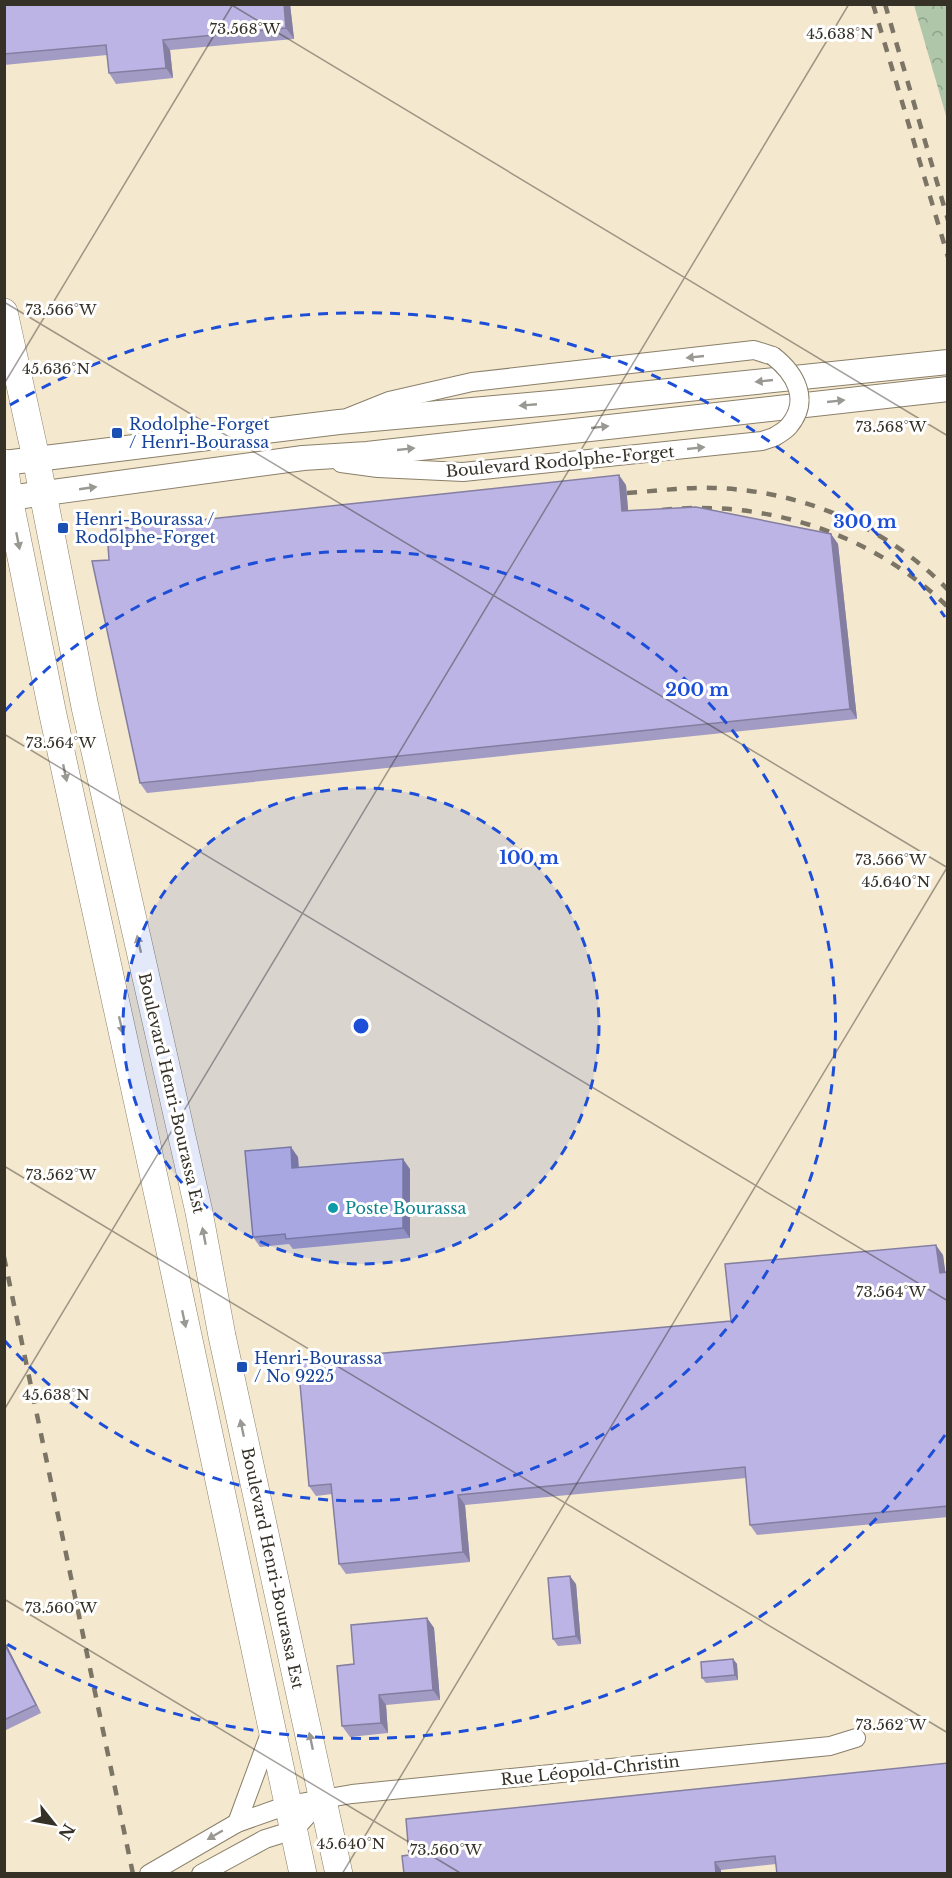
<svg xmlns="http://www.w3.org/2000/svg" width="952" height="1878" font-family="'Libre Baskerville',serif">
  <defs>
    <pattern id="park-crowns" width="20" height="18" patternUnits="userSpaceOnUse" patternTransform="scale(1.5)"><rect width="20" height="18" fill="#afc6a9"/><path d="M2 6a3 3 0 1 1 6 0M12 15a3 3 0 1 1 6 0" fill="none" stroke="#8fa18a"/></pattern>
  </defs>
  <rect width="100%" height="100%" fill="#f4e8cf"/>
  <polygon fill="url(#park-crowns)" points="914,5 947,5 947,119"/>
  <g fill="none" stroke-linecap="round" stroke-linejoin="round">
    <g stroke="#8a7f69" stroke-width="20">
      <g id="street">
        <polyline points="349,417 389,401 472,382 754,350 773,356"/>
        <polyline points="341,463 378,468 463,472 762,441 774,437"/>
        <polyline points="237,1823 271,1731"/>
        <polyline points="149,1874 237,1823 288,1805 352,1794 830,1746 856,1738"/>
        <polyline points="201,1874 265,1839 294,1830 323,1798"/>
      </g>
    </g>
    <g stroke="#8a7f69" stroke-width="26">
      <g id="secondary">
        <polyline points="4,463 339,422 562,402 948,362"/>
        <polyline points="9,498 303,458 367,454 948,389"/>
      </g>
    </g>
    <g stroke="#8a7f69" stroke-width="28">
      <g id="primary">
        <polyline points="4,312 36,458 85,707 199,1212 222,1336 339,1874"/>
        <polyline points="4,463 9,498 53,715 161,1209 303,1874"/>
      </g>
    </g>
    <use href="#street" stroke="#fff" stroke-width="18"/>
    <use href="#secondary" stroke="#fff" stroke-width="24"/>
    <use href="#primary" stroke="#fff" stroke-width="27"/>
    <g stroke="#7c7565" stroke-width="4.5" stroke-dasharray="10 10" stroke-linecap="butt">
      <polyline points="873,4 948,257"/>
      <polyline points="885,4 948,220"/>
      <path d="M627 493C656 491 684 487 713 488 800 490 888 527 948 590"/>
      <path d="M662 510C766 499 871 533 948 607"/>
      <polyline points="4,1257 133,1874"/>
    </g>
    <g stroke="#8a7f69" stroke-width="20" stroke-linecap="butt">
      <path id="street-bridge" d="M773 356C795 373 811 400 789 426 786 430 779 434 774 437"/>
    </g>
    <use href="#street-bridge" stroke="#fff" stroke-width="18"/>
  </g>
  <g fill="#a29bc4">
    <polygon points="4,4 290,4 294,39 170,50 173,78 116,84 109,73 107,55 4,65"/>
    <polygon points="626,485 628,511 831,534 838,544 857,719 147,793 140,783 109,560"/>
    <polygon points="298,1157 299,1168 410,1169 410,1238 293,1249 289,1244 260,1247 253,1237"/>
    <polygon points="943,1255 945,1273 948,1272 948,1517 757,1535 750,1525 746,1478 465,1505 470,1562 346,1574 339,1564 332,1494 316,1496 309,1486 731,1321"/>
    <polygon points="576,1584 581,1644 558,1646 553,1639"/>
    <polygon points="427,1618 434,1628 440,1700 386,1705 388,1733 350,1737 342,1726 354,1664"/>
    <polygon points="4,1640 41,1713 4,1731"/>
    <polygon points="733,1659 737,1664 738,1680 706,1683 702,1678"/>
    <polygon points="948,1763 776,1864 721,1870 409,1855"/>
  </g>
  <g fill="#847ea0">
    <polygon points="284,4 290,4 294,39 286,28"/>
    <polygon points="163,40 170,50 173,78 166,68"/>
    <polygon points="619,475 626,485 629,521 622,511"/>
    <polygon points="831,534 838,544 857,719 850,709"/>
    <polygon points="291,1147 298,1157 299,1178 292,1168"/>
    <polygon points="403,1159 410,1169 410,1238 403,1228"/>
    <polygon points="936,1245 943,1255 947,1283 940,1273"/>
    <polygon points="458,1495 465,1505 470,1562 463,1552"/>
    <polygon points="570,1576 576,1584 581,1644 576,1636"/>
    <polygon points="427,1618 434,1628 440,1700 433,1690"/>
    <polygon points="4,1640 41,1713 36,1705 4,1643"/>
    <polygon points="733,1659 737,1664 738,1680 735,1675"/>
    <polygon points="379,1695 386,1705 388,1733 381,1723"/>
    <polygon points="715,1862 721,1870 721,1874 716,1874"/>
  </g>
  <g fill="#bcb4e4" stroke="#847ea0" stroke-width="1.5">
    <polygon points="4,4 284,4 286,28 163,40 166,68 109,73 106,45 4,54"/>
    <polygon points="619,475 622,511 696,507 831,534 850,709 140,783 92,561 109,560 107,530"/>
    <polygon points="291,1147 292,1168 403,1159 403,1228 286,1239 285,1234 253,1237 245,1151"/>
    <polygon points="936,1245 940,1273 948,1272 948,1506 750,1525 745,1467 458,1495 463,1552 339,1564 331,1484 309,1486 298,1361 731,1321 725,1264"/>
    <polygon points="570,1576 576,1636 553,1639 548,1578"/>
    <polygon points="427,1618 433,1690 379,1695 381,1723 342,1726 337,1666 354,1664 351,1625"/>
    <polygon points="4,1643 36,1705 4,1720"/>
    <polygon points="733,1659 735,1675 702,1678 701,1662"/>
    <polygon points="948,1763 948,1874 777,1874 775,1856 715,1862 716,1874 404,1874 402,1856 409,1855 406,1819"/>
  </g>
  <defs><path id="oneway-solid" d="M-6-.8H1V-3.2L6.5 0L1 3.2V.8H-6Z" transform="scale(1.5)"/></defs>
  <g fill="#9a9893">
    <use href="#oneway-solid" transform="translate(695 357) rotate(174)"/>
    <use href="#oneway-solid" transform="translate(764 381) rotate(174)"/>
    <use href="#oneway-solid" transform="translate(836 401) rotate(-6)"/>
    <use href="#oneway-solid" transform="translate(528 405) rotate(175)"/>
    <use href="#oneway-solid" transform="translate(600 427) rotate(-6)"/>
    <use href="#oneway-solid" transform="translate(696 448) rotate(-6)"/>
    <use href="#oneway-solid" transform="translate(406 449) rotate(-6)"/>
    <use href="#oneway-solid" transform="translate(88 488) rotate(-8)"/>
    <use href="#oneway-solid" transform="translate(18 541) rotate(79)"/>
    <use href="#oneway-solid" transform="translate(65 773) rotate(78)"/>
    <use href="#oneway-solid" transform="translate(139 944) rotate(-103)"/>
    <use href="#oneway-solid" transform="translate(121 1025) rotate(77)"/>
    <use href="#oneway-solid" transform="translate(204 1236) rotate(-101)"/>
    <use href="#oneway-solid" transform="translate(184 1319) rotate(78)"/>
    <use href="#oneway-solid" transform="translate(242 1428) rotate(-102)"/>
    <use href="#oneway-solid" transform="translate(311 1741) rotate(-102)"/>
    <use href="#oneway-solid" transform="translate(215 1835) rotate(150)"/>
  </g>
  <path fill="none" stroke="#353127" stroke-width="1.5" stroke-opacity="0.45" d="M230 4 948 436M4 302 948 868M4 384 233 4M4 734 948 1301M4 1166 948 1733M4 1410 849 4M4 1599 462 1874M342 1874 948 866"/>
  <circle cx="361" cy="1026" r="238" fill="#1d4ed8" fill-opacity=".12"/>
  <g fill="none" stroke="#1d4ed8" stroke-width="3" stroke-dasharray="10 8">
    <circle cx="361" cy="1026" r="238"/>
    <path d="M5 711A475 475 0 1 1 5 1341"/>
    <path d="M945 1435A713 713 0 0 1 5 1643M10 405A713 713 0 0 1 945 617"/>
  </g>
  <g fill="#1a4fb4" stroke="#fff" stroke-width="2">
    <rect x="111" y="427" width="12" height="12" rx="3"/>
    <rect x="57" y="522" width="12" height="12" rx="3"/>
    <rect x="236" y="1361" width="12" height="12" rx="3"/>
  </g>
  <circle fill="#0f9aa8" stroke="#fff" stroke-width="2" cx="333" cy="1208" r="6"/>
  <g text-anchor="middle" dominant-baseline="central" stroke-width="6" stroke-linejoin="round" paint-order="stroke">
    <g font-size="16" fill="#164399" stroke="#fff" text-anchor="start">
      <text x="129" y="424">Rodolphe-Forget<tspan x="129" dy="18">/ Henri-Bourassa</tspan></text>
      <text x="75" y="519">Henri-Bourassa /<tspan x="75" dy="18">Rodolphe-Forget</tspan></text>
      <text x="254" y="1358">Henri-Bourassa<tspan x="254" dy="18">/ No 9225</tspan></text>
    </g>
    <g font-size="16" fill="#353127" stroke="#fff">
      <text transform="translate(560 461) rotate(-5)">Boulevard Rodolphe-Forget</text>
      <text transform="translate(172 1093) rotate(77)">Boulevard Henri-Bourassa Est</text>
      <text transform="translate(273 1568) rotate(78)">Boulevard Henri-Bourassa Est</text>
      <text transform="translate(590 1770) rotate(-6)">Rue Léopold-Christin</text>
    </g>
    <g font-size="16" fill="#0d838f" stroke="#fff" text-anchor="start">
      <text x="345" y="1208">Poste Bourassa</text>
    </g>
  </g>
  <g font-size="15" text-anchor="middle" fill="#353127" stroke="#fff" stroke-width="6" stroke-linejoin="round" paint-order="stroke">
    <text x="245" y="34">73.568°W</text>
    <text x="840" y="39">45.638°N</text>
    <text x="61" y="315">73.566°W</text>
    <text x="56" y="374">45.636°N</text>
    <text x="891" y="432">73.568°W</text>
    <text x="61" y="748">73.564°W</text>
    <text x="891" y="865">73.566°W</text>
    <text x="896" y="887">45.640°N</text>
    <text x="61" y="1180">73.562°W</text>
    <text x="891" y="1297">73.564°W</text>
    <text x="56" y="1400">45.638°N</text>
    <text x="61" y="1613">73.560°W</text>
    <text x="891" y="1730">73.562°W</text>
    <text x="351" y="1849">45.640°N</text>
    <text x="446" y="1855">73.560°W</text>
  </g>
  <circle cx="361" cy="1026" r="9" fill="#1d4ed8" stroke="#fff" stroke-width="3"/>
  <g font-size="18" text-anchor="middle" font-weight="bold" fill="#1d4ed8" stroke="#fff" stroke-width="6" stroke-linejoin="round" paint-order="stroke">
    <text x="865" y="528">300 m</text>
    <text x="697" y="696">200 m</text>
    <text x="529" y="864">100 m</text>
  </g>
  <rect width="952" height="1878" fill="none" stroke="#353127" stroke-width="12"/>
  <g transform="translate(54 1824) rotate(121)" stroke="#ffffff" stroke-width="4.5" paint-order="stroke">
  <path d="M0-4.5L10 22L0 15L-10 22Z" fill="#353127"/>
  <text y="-9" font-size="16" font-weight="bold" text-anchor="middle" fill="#353127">N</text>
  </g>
</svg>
